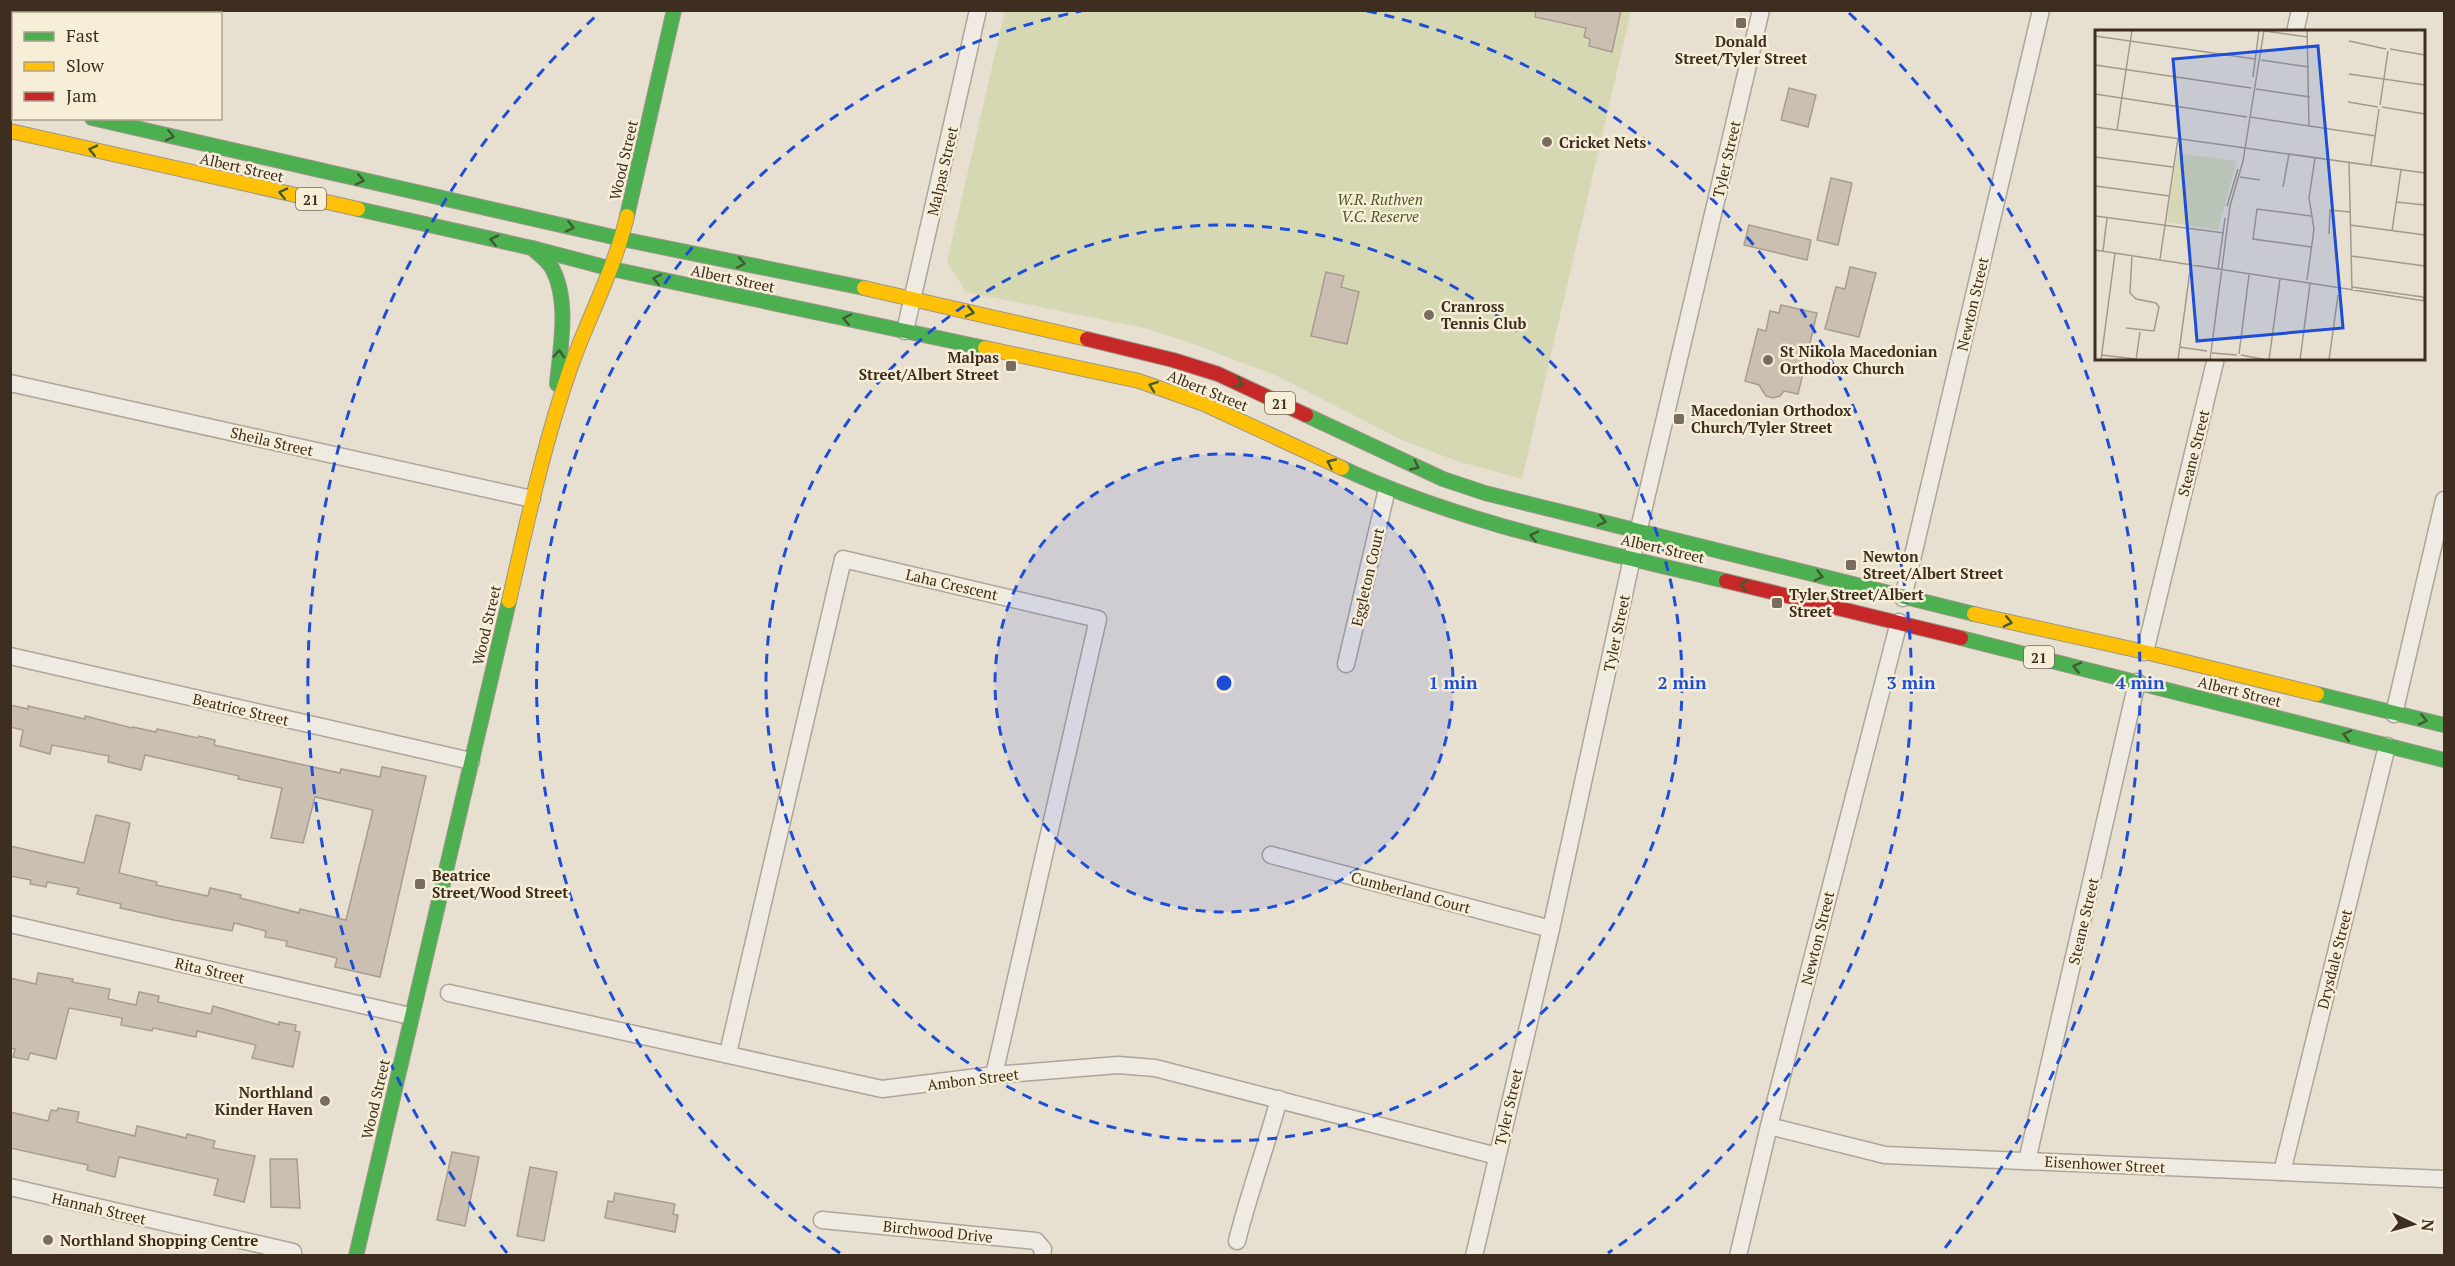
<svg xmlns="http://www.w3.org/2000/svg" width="2455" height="1266" font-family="'PT Serif',serif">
  <rect width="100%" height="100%" fill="#e7e0d1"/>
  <polygon fill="#d6d7b3" points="1005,11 1631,11 1522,479 1457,461 1404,441 1277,376 1185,341 1144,328 966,292 947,262"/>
  <g fill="#cbbfb2" stroke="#a89c90" stroke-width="1.5">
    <polygon points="1536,10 1621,10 1612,52 1589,46 1590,39 1584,37 1586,28 1535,17"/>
    <polygon points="1789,88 1816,95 1808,127 1781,120"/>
    <polygon points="1831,178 1852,183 1838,245 1817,240"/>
    <polygon points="1749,225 1811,240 1807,260 1744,245"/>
    <polygon points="1850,267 1876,273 1859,337 1825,329 1836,287 1845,289"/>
    <polygon points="1326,272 1344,276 1341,287 1359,292 1347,344 1311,336"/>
    <polygon points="1781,305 1817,313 1798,394 1784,391 1780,396 1773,398 1766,396 1759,385 1745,381 1758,329 1766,331 1770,311 1779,313"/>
    <polygon points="10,705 28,709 28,706 85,719 85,716 132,728 133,727 156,732 157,729 198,738 199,736 215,740 214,745 340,773 341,769 380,777 382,767 426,776 380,977 335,967 337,958 286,946 287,941 265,937 266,931 234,923 232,931 174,920 120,908 121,904 77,894 79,888 47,882 46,887 30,884 31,880 10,876 10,846 84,863 96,815 130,823 119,873 157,882 156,885 208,896 210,888 241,895 240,898 299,913 300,909 346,920 373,810 315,797 303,843 271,838 282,788 238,779 239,776 145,755 141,770 108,762 109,756 52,745 50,754 20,746 23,730 10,727"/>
    <polygon points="38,973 73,979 72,982 110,989 108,999 136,1005 139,992 159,996 158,1002 211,1014 213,1006 279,1025 279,1022 296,1025 295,1031 300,1032 293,1067 252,1058 256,1045 197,1031 196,1037 153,1028 152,1031 121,1025 122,1018 69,1008 56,1059 30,1053 28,1060 13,1057 15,1049 10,1048 10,978 36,984"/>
    <polygon points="58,1108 79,1112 77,1122 135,1136 137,1126 186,1138 187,1134 215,1141 213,1148 255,1156 244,1202 214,1195 218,1179 119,1157 115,1177 87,1170 88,1165 10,1148 10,1112 48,1121 51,1110 57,1111"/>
    <polygon points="452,1152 479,1157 465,1226 437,1220"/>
    <polygon points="270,1159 297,1159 300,1208 271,1207"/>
    <polygon points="530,1167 557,1172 544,1241 517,1236"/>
    <polygon points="615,1193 675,1204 673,1214 678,1215 675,1232 605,1218 608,1201 613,1202"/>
  </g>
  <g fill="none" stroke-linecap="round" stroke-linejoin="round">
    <g stroke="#ada599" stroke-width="19">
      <g id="street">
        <polyline points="2295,32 2300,10"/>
        <polyline points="905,331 978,10"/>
        <polyline points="10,383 532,499"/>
        <polyline points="1903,598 2041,10"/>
        <polyline points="2145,652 2216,358"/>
        <polyline points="10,656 471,761"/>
        <polyline points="1346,664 1387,489"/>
        <polyline points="2394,714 2444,500"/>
        <polyline points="1271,855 1551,929"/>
        <polyline points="10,924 410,1016"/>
        <polyline points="449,993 882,1089 994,1075 1118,1065 1155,1068 1497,1156"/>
        <polyline points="728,1053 843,559 1098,619 994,1075"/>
        <polyline points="1769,1126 1885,1155 2444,1179"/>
        <polyline points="2027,1161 2137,682"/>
        <polyline points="2282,1172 2387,746"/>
        <polyline points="10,1187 293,1252"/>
        <polyline points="822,1220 1036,1241 1043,1249 1042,1256"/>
        <path d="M1237 1241C1249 1193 1266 1147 1279 1099"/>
        <polyline points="1474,1256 1551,929 1632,558 1761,10"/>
        <polyline points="1738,1256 1769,1126 1899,622"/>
      </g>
    </g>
    <g stroke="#9c958a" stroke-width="16">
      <g id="fast">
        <polyline points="92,118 622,239 864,288"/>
        <polyline points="358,209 532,248 612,269 985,348"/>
        <polyline points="627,216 674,10"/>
        <path d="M532 248C539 254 547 260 552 268 570 301 560 349 557 384"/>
        <polyline points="1306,415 1443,479 1485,493 1974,614"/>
        <path d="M1342 468C1463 524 1596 550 1726 581"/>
        <polyline points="1961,638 2444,760"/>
        <polyline points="2317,694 2444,725"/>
        <polyline points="356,1256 509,601"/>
      </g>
    </g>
    <g stroke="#9c958a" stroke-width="16">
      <g id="slow">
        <polyline points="10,100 14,100"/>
        <polyline points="10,131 358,209"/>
        <polyline points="864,288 1087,339"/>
        <polyline points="985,348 1139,381 1204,404 1342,468"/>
        <path d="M509 601C527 522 544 443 571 366 589 316 615 268 627 216"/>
        <polyline points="1974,614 2145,652 2317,694"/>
      </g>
    </g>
    <g stroke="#9c958a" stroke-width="16">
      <g id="jam">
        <polyline points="1087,339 1173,360 1218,374 1306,415"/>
        <polyline points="1726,581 1961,638"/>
      </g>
    </g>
    <use href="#street" stroke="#efebe3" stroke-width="16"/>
    <use href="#fast" stroke="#4caf50" stroke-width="14"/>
    <use href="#slow" stroke="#ffc107" stroke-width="14"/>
    <use href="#jam" stroke="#c62828" stroke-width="14"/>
  </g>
  <defs><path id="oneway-chevron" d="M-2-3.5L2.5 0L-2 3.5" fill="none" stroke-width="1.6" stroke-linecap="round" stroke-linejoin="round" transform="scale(1.5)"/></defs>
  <g stroke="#425b31">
    <use href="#oneway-chevron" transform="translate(170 136) rotate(13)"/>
    <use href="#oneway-chevron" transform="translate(93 150) rotate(-167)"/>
    <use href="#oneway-chevron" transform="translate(360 180) rotate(13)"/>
    <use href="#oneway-chevron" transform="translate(283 193) rotate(-167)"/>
    <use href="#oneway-chevron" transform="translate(570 227) rotate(13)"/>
    <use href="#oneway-chevron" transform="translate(494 240) rotate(-167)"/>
    <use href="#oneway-chevron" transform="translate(741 263) rotate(11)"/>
    <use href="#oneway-chevron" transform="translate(657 279) rotate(-168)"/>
    <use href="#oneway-chevron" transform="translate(970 312) rotate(13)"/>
    <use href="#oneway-chevron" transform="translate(847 319) rotate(-168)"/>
    <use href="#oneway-chevron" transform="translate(559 354) rotate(-87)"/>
    <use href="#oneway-chevron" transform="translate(1239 383) rotate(25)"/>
    <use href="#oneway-chevron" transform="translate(1153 386) rotate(-160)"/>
    <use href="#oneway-chevron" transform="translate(1331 463) rotate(-155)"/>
    <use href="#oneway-chevron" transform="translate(1415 466) rotate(25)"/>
    <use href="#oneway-chevron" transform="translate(1602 521) rotate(13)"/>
    <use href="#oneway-chevron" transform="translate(1534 536) rotate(-167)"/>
    <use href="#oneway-chevron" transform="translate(1819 576) rotate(14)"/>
    <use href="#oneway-chevron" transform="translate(1744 585) rotate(-166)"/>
    <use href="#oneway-chevron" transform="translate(2008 622) rotate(13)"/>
    <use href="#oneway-chevron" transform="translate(2077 667) rotate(-166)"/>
    <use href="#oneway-chevron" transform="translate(2423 720) rotate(13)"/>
    <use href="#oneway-chevron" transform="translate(2347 735) rotate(-166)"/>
  </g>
  <circle cx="1224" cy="683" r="229" fill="#1d4ed8" fill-opacity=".12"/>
  <g fill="none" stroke="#1d4ed8" stroke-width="3" stroke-dasharray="10 8">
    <circle cx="1224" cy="683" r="229"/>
    <circle cx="1224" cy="683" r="458"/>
    <path d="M840 1253A687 687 0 0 1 1081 11M1367 11A687 687 0 0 1 1608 1253"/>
    <path d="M507 1253A916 916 0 0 1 599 13M1849 13A916 916 0 0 1 1941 1253"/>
  </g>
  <g fill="#786c5e" stroke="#f7eed8" stroke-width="2">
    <rect x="1735" y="17" width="12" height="12" rx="3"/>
    <circle cx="1547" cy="142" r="6"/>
    <circle cx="1429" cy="315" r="6"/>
    <circle cx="1768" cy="360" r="6"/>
    <rect x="1005" y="360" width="12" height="12" rx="3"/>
    <rect x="1673" y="413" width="12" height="12" rx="3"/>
    <rect x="1845" y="559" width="12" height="12" rx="3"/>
    <rect x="1771" y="597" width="12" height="12" rx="3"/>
    <rect x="414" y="878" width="12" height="12" rx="3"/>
    <circle cx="325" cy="1101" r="6"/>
    <circle cx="48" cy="1240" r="6"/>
  </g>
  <g text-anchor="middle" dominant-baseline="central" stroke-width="5" stroke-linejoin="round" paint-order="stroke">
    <g fill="#f7eed8" stroke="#756857" stroke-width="1.5">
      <rect x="296" y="188" width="30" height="22" rx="4.5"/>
      <rect x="1265" y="392" width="30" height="22" rx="4.5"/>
      <rect x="2024" y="646" width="30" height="22" rx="4.5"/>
    </g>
    <g font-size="14" font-weight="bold" fill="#3d2e20">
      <text x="311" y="199">21</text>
      <text x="1280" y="403">21</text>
      <text x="2039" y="657">21</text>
    </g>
    <g font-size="15" font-weight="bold" fill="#3d2e20" stroke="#f7eed8" text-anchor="start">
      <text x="1741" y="41" text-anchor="middle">Donald<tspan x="1741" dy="17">Street/Tyler Street</tspan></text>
      <text x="1559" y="142">Cricket Nets</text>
      <text x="1441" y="306">Cranross<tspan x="1441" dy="17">Tennis Club</tspan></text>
      <text x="1780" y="351">St Nikola Macedonian<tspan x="1780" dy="17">Orthodox Church</tspan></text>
      <text x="999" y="357" text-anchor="end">Malpas<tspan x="999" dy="17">Street/Albert Street</tspan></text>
      <text x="1691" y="410">Macedonian Orthodox<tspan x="1691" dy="17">Church/Tyler Street</tspan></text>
      <text x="1863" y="556">Newton<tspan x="1863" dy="17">Street/Albert Street</tspan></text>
      <text x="1789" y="594">Tyler Street/Albert<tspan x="1789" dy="17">Street</tspan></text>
      <text x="432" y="875">Beatrice<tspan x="432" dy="17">Street/Wood Street</tspan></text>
      <text x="313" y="1092" text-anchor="end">Northland<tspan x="313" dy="17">Kinder Haven</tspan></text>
      <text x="60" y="1240">Northland Shopping Centre</text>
    </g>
    <g font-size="15" fill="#3d2e20" stroke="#f7eed8">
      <text transform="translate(1726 159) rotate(-77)">Tyler Street</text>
      <text transform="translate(623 160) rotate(-77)">Wood Street</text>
      <text transform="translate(242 167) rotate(13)">Albert Street</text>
      <text transform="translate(942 171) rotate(-77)">Malpas Street</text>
      <text transform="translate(733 278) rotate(12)">Albert Street</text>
      <text transform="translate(1972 304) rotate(-77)">Newton Street</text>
      <text transform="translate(1208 390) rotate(22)">Albert Street</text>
      <text transform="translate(272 441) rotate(13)">Sheila Street</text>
      <text transform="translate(2193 453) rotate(-76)">Steane Street</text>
      <text transform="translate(1663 548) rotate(13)">Albert Street</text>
      <text transform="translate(1367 577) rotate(-77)">Eggleton Court</text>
      <text transform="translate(952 584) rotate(13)">Laha Crescent</text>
      <text transform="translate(486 625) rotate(-77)">Wood Street</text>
      <text transform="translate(1616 633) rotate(-78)">Tyler Street</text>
      <text transform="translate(2240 691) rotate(14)">Albert Street</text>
      <text transform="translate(241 709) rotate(13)">Beatrice Street</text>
      <text transform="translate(1411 892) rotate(15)">Cumberland Court</text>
      <text transform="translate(2083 921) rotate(-77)">Steane Street</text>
      <text transform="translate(1817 938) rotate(-76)">Newton Street</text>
      <text transform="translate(2334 959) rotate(-76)">Drysdale Street</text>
      <text transform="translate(210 970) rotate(13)">Rita Street</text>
      <text transform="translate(973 1079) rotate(-7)">Ambon Street</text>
      <text transform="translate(375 1099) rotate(-77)">Wood Street</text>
      <text transform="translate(1508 1107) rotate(-77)">Tyler Street</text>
      <text transform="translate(2105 1164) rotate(3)">Eisenhower Street</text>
      <text transform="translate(99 1208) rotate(13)">Hannah Street</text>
      <text transform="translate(938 1231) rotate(6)">Birchwood Drive</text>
    </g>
    <g font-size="15" font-style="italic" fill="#4d5a26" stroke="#f7eed8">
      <text x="1380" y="199">W.R. Ruthven<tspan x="1380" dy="17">V.C. Reserve</tspan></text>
    </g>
  </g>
  <g transform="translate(2095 30)">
    <rect width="330" height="330" fill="#e7e0d1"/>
    <path d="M82 123 142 131 123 200 72 192Z" fill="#d6d7b3"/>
    <path fill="none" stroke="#a3998a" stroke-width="1.5" d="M212 0 214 97M170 1 213 7M0 6 160 29M254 11 291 19M295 19 330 25M166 30 214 37M0 35 156 58M254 44 330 55M158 47 164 0M161 59 215 67M0 64 152 87M253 72 283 77M285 75 293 21M287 77 330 84M155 87 281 106M0 97 330 143M22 100 37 0M0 127 78 137M254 132 257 260M276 135 284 79M145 147 165 150M0 156 75 166M188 157 194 124M301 172 330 175M132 176 143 139M0 186 129 203M216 186 162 179 158 209 216 217M255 195 330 205M297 201 306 140M234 204 235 180 255 182M0 220 330 271 328 267M8 221 12 188M256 226 330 236M65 229 83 108M123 239 130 188M212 250 219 199 214 168 220 128M257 257 328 267M31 298 59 301 64 277 61 273 41 269 35 263 37 225M84 317 112 321M117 323 142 325M144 324 154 245M6 325 41 329M146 325 172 330M6 330 20 223M41 330 45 302M83 330 96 233M115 330 135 176 148 131 169 0M174 330 185 249M205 330 215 254M234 330 243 265"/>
    <path fill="#1d4ed8" fill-opacity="0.15" stroke="#1d4ed8" stroke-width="3" d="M223 16 248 298 102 311 78 29Z"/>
    <rect width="330" height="330" fill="none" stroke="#3d2e20" stroke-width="3"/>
  </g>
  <circle cx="1224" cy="683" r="9" fill="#1d4ed8" stroke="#f7eed8" stroke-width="3"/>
  <g font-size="18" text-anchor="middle" font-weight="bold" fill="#1d4ed8" stroke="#f7eed8" stroke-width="5" stroke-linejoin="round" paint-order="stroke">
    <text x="1453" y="689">1 min</text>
    <text x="1682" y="689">2 min</text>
    <text x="1911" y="689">3 min</text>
    <text x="2140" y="689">4 min</text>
  </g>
  <rect width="2455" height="1266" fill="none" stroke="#3d2e20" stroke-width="24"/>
  <rect x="12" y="12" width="210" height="108" fill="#f7eed8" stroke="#ada18e" stroke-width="1.5"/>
  <rect x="24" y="32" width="30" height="9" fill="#4caf50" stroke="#ada18e" stroke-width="1.5"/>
  <text x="66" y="42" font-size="18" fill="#3d2e20">Fast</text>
  <rect x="24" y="62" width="30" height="9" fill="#ffc107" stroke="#ada18e" stroke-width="1.5"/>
  <text x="66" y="72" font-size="18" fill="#3d2e20">Slow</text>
  <rect x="24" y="92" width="30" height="9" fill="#c62828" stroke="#ada18e" stroke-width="1.5"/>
  <text x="66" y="102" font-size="18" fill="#3d2e20">Jam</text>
  <g transform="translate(2413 1224) rotate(95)" stroke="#f7eed8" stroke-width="4.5" paint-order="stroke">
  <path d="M0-4.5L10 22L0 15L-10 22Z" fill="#3d2e20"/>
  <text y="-9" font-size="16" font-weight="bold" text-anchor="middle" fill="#3d2e20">N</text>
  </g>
</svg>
